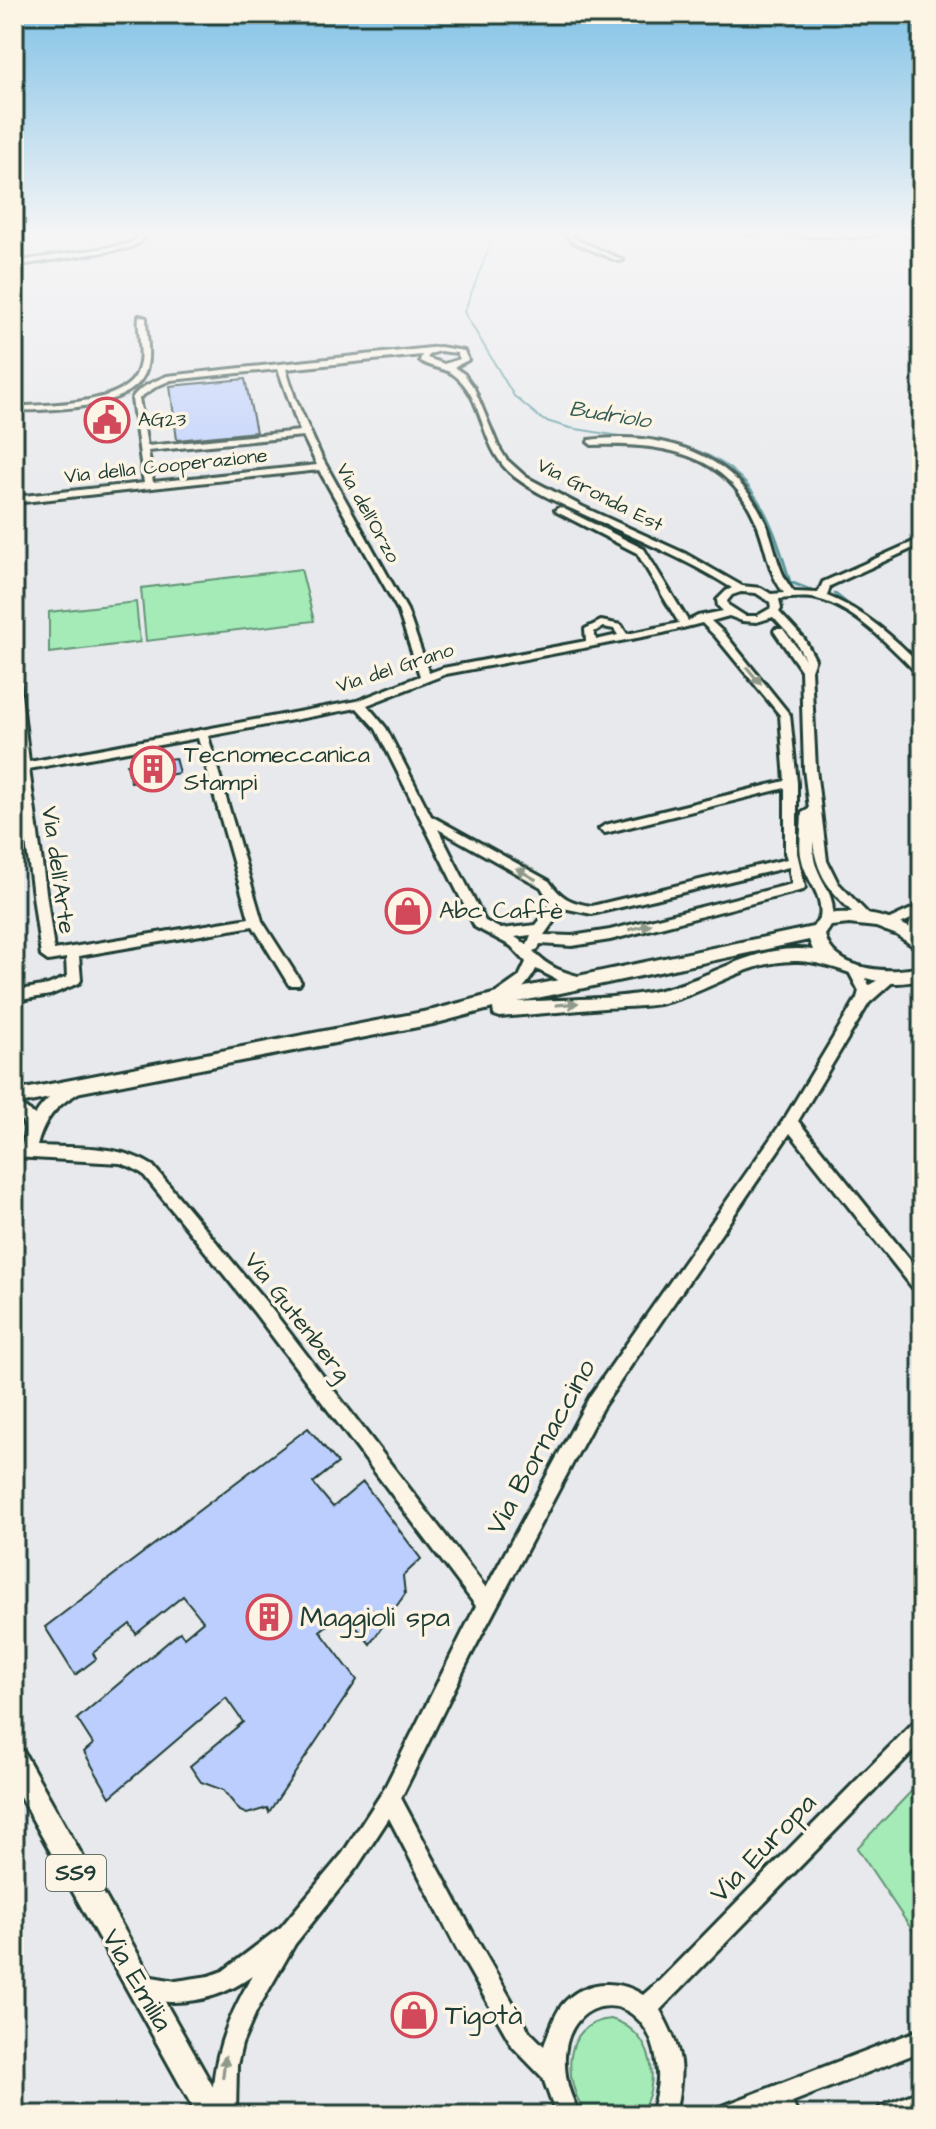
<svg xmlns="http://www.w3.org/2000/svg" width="936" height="2129" font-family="'Architects Daughter',sans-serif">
  <rect width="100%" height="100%" fill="#e8e9ec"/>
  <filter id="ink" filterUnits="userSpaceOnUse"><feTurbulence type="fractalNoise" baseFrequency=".0125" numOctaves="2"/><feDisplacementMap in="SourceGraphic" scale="16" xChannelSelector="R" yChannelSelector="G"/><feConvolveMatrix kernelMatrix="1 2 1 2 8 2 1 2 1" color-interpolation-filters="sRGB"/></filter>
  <g filter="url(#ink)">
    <g fill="#a4ebb8" stroke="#629476" stroke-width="2">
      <polygon points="301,569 314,621 146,641 141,588"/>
      <polygon points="136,602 140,642 49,653 49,612"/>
      <polygon points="922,1780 922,1945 857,1848"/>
      <path d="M611 2019C653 2031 663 2082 639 2115H587C563 2083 560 2023 611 2019Z"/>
    </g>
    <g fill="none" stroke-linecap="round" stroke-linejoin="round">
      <polyline stroke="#5d999d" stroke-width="2" points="495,232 464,312 514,396 543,420 570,428 682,446"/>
      <g stroke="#5d999d" stroke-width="3">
        <path d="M674 444C752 463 769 511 790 582L813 591"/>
        <polyline points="835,594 862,615"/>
        <polyline points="897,643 911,654"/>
        <polyline points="904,661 922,680"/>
      </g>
    </g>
    <g fill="#bbcefd" stroke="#1f3d34" stroke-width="2">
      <polygon points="245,379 256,432 177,440 170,386"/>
      <polygon points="175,758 179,773 131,782 127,764"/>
      <polygon points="308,1428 338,1463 313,1483 333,1507 363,1482 421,1559 403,1576 405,1594 370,1644 344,1612 320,1631 357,1680 269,1812 267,1808 247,1814 240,1811 223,1790 201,1782 190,1766 243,1722 226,1698 110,1797 84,1752 93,1744 77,1719 180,1632 184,1637 203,1621 183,1596 136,1634 130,1624 93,1653 96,1659 75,1675 45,1627"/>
    </g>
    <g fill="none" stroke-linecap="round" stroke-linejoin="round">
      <g stroke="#1f3d34" stroke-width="6">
        <g id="minor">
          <polygon points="141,232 147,232 140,242 129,248 14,266 14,262 125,245 136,240"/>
          <polygon points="563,232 570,232 577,240 623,260 618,261 573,242"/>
          <polygon points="745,232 892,232 856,237 748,234"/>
          <polygon points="900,232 909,232 922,238 922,242"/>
          <path d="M139 316 146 318C146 335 152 359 144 375 126 411 49 409 14 411V407C45 404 123 406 137 373 145 355 137 334 139 316Z"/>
          <path d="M440 347 464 351 468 360 454 367 464 374 474 388 498 446 506 459 526 477 583 507 686 554 742 586 761 588 771 594 784 593C768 573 767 548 757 524 728 451 662 443 592 445L588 442 589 440C661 431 736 452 766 524 776 547 777 572 794 592L818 593 823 582 922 538V544L830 586 827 596C865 611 894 638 922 666V675L918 674C892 648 854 607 817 599 805 596 791 598 779 599L781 609 779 612 804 639 815 659 811 670 816 769 827 861 838 883 871 917 873 920 871 923H863C836 895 817 881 813 841 813 849 813 858 816 866 824 888 840 901 829 925H821L819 922C826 896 807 883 802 860 798 845 802 828 802 813L809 809 804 769 801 670 774 631 775 629H783L805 659 796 642 773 617 757 622 742 621 729 616 711 621 724 633 790 715 797 783V853L805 887 803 890 610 940 572 946 540 944 538 949 533 951C546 967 565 973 586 978L588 981 586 984 568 985 536 969C529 984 510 1005 492 1004L490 1000 492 996 519 977 526 962 511 946 475 927 376 729 357 708 208 736 262 921 299 979 301 982 299 985H289L253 926 79 956 81 980 79 983 50 995 14 1001V991L48 985 67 977 66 958 48 961 41 956C29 862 14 769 14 674L19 677 29 762 357 701 420 676 398 610 319 470 14 503V497L144 483 132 399C137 388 155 381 167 376ZM440 351 457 353 460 359 444 364 427 358 430 354ZM422 355 420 361C433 369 447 367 458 378 486 404 480 450 515 477 536 493 561 504 585 515 635 538 686 559 732 588L726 591 717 600 718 606 723 611 698 616 688 621 644 549 560 507 555 510 557 512 637 553 679 623 627 634 621 625 601 621 585 629 586 641 443 668 429 673 407 610 322 458 295 398 286 369ZM278 369 300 431 147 446 139 398 157 386 171 380ZM303 436 317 465 153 482 148 451ZM741 592 756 593 770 602 771 608 757 616H745L728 605 727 601 732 595ZM702 623 716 637 780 715 785 781 605 825 599 829 605 833 785 788V853L787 859 592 906C571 903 561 898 549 881L431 816 386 728 367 705 446 674 663 633ZM603 627 614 629 618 635 596 640 594 632ZM198 738 249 918 54 950 29 769ZM438 829 541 887 552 905 536 925 501 929 485 921ZM789 867 792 884 610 930 572 936 544 935 563 908 592 914ZM531 935 527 945 515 937Z"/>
          <polygon points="922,906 922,927 918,940 913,942 907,937 911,919 886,931 880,926 881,923 916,907"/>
          <path d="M855 965 860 967 869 985 889 974 896 979 869 1003 798 1121 922 1275V1294L916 1292 790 1133 602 1408 470 1657 401 1798 473 1933 529 2031 544 2046C548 2034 554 2015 562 2005 583 1980 617 1978 643 1995L660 1980 915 1721 922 1718V1742L660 2010C684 2054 684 2067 675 2115H651C654 2102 659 2086 658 2073 652 1974 549 1992 567 2081 569 2093 575 2104 580 2115H556L543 2078 513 2047 457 1949 389 1818 357 1867 295 1944 256 2012 242 2044 237 2065 236 2115H212C211 2060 225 2023 252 1976 218 2001 172 2010 132 1994L129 1986 132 1978 140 1975 176 1981 209 1976 223 1971 281 1927 343 1853 383 1791 476 1606 254 1312 143 1174 131 1167 120 1163 14 1157V1145H22C26 1131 28 1123 14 1114V1101L35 1115C45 1099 59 1089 76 1082L81 1084 83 1088C78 1094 73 1096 67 1100 50 1112 42 1127 37 1146 75 1148 120 1144 153 1166L266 1302 486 1588 590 1396 785 1118 857 998 859 991 848 970Z"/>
          <polygon points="922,2029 922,2051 792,2102 798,2115 773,2115 771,2110 758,2115 716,2115 720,2107"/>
          <polygon points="922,2090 922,2114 876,2115 880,2107"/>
        </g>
      </g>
      <g stroke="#1f3d34" stroke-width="6">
        <g id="major">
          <path d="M836 913C866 911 894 917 919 933L922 936V952L897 935 876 927 849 924 831 926 825 935C833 972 893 975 922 966V979C877 994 841 962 798 961 748 959 707 994 659 1004 641 1007 622 1007 604 1008 569 1011 535 1014 500 1017L494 1015 493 1008 433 1024 14 1105V1091L433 1010 497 993 813 927 819 918ZM809 940 813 950C752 943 715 978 660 990 616 1000 563 999 518 1002Z"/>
          <polygon points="14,1747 23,1751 229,2115 197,2115 14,1786"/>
        </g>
      </g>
      <use href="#minor" fill="#fcf5e5" fill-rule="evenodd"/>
      <use href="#major" fill="#fcf5e5" fill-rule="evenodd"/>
    </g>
    <defs><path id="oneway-solid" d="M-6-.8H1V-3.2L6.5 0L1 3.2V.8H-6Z" transform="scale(2)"/></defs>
    <g fill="#8e998c">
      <use href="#oneway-solid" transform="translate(754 676) rotate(51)"/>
      <use href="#oneway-solid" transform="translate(526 874) rotate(-150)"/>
      <use href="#oneway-solid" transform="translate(640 927) rotate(-14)"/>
      <use href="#oneway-solid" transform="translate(567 1004) rotate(-5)"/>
      <use href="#oneway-solid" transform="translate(224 2067) rotate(-83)"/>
    </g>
  </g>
  <linearGradient id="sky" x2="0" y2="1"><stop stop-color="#81c2e6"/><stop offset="0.44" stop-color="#f5f5f6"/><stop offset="1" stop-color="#f5f5f6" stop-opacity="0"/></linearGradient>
  <rect width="936" height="530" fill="url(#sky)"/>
  <defs>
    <g id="civic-ring" transform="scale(2.3)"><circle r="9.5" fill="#fcf5e5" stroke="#d1495b" stroke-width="1.5"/><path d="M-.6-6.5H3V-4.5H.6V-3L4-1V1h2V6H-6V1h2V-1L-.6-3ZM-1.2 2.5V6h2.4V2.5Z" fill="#d1495b"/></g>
    <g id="building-ring" transform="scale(2.3)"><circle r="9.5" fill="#fcf5e5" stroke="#d1495b" stroke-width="1.5"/><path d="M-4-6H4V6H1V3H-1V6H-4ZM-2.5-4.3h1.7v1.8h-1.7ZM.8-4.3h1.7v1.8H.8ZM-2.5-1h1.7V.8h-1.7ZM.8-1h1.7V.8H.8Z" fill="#d1495b"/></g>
    <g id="shop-ring" transform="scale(2.3)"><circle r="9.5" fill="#fcf5e5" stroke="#d1495b" stroke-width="1.5"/><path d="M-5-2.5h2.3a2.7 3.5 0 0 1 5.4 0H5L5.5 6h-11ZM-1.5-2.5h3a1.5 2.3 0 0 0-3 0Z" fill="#d1495b"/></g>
  </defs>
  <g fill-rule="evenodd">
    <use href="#civic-ring" x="107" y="420"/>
    <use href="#building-ring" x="153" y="769"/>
    <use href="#shop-ring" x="408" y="911"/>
    <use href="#building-ring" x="269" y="1617"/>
    <use href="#shop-ring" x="414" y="2015"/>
  </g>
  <g text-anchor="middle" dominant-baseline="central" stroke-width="7" stroke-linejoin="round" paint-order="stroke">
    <g font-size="20" fill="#1f3d34" stroke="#fcf5e5" text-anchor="start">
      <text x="138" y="420">AG23</text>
    </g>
    <g font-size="20" fill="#1f3d34" stroke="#fcf5e5">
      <text transform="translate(166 466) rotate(-6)">Via della Cooperazione</text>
      <text transform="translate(600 495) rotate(27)">Via Gronda Est</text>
      <text transform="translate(368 513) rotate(61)">Via dell'Orzo</text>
      <text transform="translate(395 668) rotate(-18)">Via del Grano</text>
    </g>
    <g font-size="22" font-style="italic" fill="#345c57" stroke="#fcf5e5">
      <text transform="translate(610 415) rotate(9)">Budriolo</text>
    </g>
    <rect fill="#fcf5e5" stroke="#617469" stroke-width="2" x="46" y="1855" width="60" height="36" rx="6"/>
    <g font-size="22" font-weight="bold" fill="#1f3d34">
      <text x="76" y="1873">SS9</text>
    </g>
    <g font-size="24" fill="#1f3d34" stroke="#fcf5e5" text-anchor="start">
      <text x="184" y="755">Tecnomeccanica<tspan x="184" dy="28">Stampi</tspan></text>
      <text x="439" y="911">Abc Caffè</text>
    </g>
    <g font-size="24" fill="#1f3d34" stroke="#fcf5e5">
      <text transform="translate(58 870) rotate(82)">Via dell'Arte</text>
      <text transform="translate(297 1317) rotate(52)">Via Gutenberg</text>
    </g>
    <g font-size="28" fill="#1f3d34" stroke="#fcf5e5">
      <text transform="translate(541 1447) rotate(-61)">Via Bornaccino</text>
      <text transform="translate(763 1848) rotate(-46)">Via Europa</text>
      <text transform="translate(137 1980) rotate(60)">Via Emilia</text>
    </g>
    <g font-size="28" fill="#1f3d34" stroke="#fcf5e5" text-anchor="start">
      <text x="300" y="1617">Maggioli spa</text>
      <text x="445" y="2015">Tigotà</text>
    </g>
  </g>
  <rect width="936" height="2129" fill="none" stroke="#fcf5e5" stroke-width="48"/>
  <rect x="24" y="24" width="888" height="2081" fill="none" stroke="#1f3d34" stroke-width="3" filter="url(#ink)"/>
</svg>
